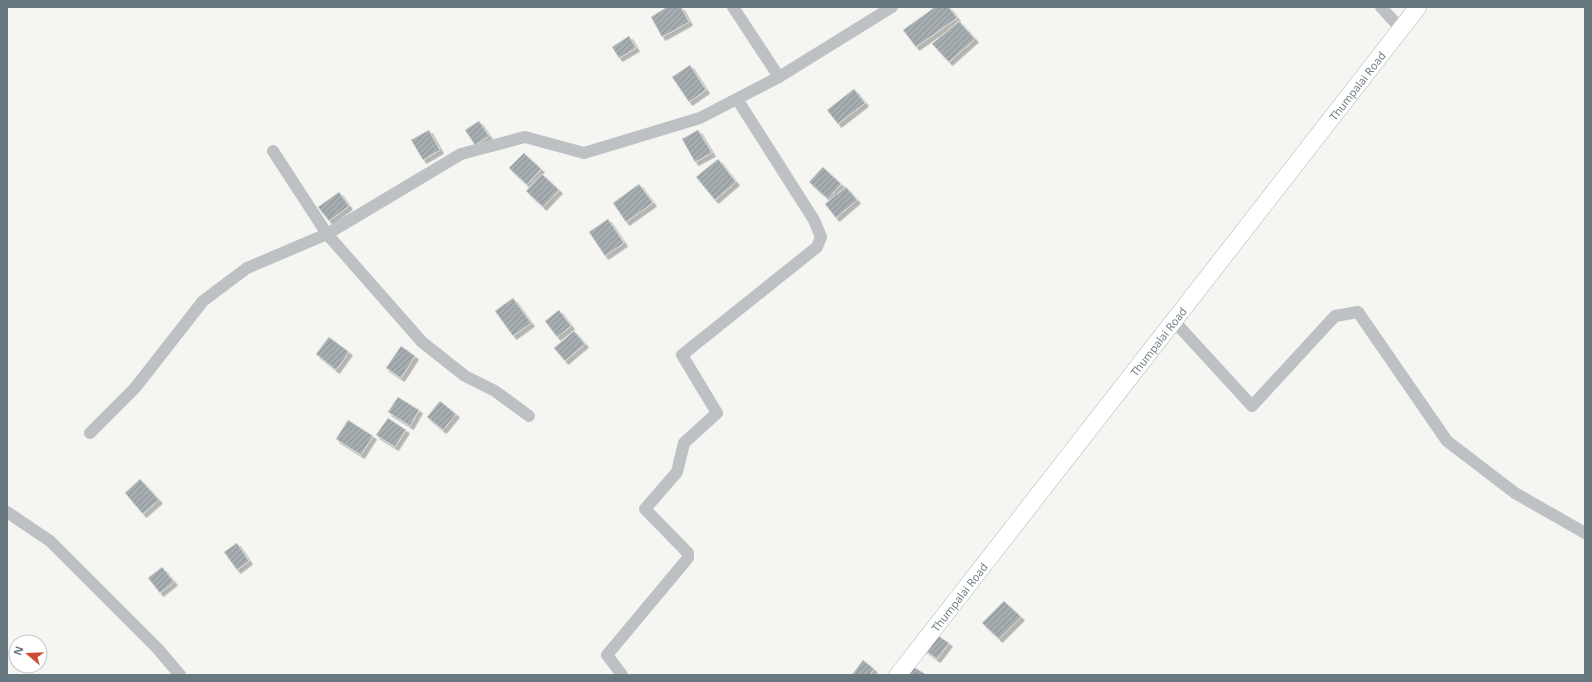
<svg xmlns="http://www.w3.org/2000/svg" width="1592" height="682" font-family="'Open Sans',sans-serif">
  <defs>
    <pattern id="building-hatch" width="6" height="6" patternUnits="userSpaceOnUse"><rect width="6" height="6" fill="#a5adb1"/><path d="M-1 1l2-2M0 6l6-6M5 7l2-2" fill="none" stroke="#8a9295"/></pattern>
    <filter id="shadow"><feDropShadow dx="3.5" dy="3.5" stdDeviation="0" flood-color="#0004"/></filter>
  </defs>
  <rect width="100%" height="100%" fill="#f5f5f2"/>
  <g fill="url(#building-hatch)" stroke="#d7d6d5" filter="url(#shadow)">
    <polygon points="667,7 681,7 689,22 662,37 651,17"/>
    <polygon points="935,7 949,7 957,18 916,47 903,30"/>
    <polygon points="959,21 975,39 949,62 932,44"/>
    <polygon points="629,36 636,48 619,58 612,47"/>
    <polygon points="690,65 706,90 689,102 672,77"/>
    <polygon points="854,89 865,103 838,124 827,110"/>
    <polygon points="479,121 489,136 475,145 465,130"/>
    <polygon points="429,130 440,150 423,160 411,140"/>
    <polygon points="698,130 712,153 695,162 682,139"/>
    <polygon points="524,153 541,169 527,185 509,168"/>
    <polygon points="718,159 736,182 715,200 696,177"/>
    <polygon points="823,167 841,184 828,199 809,182"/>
    <polygon points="542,174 559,190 543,207 526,191"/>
    <polygon points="639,184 653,203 626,222 613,203"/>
    <polygon points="846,187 857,200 836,218 825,204"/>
    <polygon points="339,192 349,206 329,221 318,207"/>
    <polygon points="608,219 624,243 605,256 589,232"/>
    <polygon points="513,298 531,323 513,336 495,311"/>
    <polygon points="559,310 571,326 557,337 545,321"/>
    <polygon points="574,331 585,344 565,361 554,348"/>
    <polygon points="329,337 349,352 336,370 316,354"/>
    <polygon points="401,346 415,356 401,378 386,368"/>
    <polygon points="398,397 419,410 410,426 388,412"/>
    <polygon points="440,401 456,414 443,430 427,417"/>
    <polygon points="388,418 406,430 395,447 376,435"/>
    <polygon points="348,420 373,436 361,455 336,439"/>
    <polygon points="140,479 159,500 143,514 125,493"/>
    <polygon points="237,543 249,561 237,570 224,552"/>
    <polygon points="162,567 174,582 160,593 148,578"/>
    <polygon points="1004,601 1021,617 999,639 982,623"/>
    <polygon points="934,633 949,643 937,659 923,649"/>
    <polygon points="863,660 874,669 869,675 852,675"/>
    <polygon points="912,666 927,675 906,675"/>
  </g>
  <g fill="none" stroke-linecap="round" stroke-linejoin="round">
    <g stroke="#afb5b8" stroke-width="18">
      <g id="secondary">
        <path id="s1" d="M898 675 1418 7"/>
      </g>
    </g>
    <g stroke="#bdc1c4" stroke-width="12">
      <polyline points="733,7 779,77"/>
      <polyline points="1381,7 1401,29"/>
      <polyline points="273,151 327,234 422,342 465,376 495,391 529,416"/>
      <polyline points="1174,321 1252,406 1335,316 1358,312 1447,441 1515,493 1585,533"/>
      <polyline points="90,433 135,388 203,301 247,268 327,234 461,154 525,137 584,153 700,118 779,77 892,7"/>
      <polyline points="7,512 50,541 158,649 180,675"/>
      <polyline points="622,675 607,655 688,558 688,553 645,509 677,472 684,443 717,413 682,355 817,247 821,237 814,220 737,99"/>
    </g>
    <use href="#secondary" stroke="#fff" stroke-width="17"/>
  </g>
  <g text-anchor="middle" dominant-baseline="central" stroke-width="4" stroke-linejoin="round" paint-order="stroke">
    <g font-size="11" fill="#677880" stroke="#fff">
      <text stroke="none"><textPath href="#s1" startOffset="747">Thumpalai Road</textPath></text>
      <text stroke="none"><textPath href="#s1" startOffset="423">Thumpalai Road</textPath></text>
      <text stroke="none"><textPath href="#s1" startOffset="99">Thumpalai Road</textPath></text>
    </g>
  </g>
  <rect width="1592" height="682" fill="none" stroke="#677880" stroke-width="16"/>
  <g transform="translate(28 654) rotate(289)"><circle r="19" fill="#ffffff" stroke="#c2c9cc"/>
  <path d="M0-3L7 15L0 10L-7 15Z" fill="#d14a36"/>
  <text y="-6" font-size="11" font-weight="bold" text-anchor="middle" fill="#677880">N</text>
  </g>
</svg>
